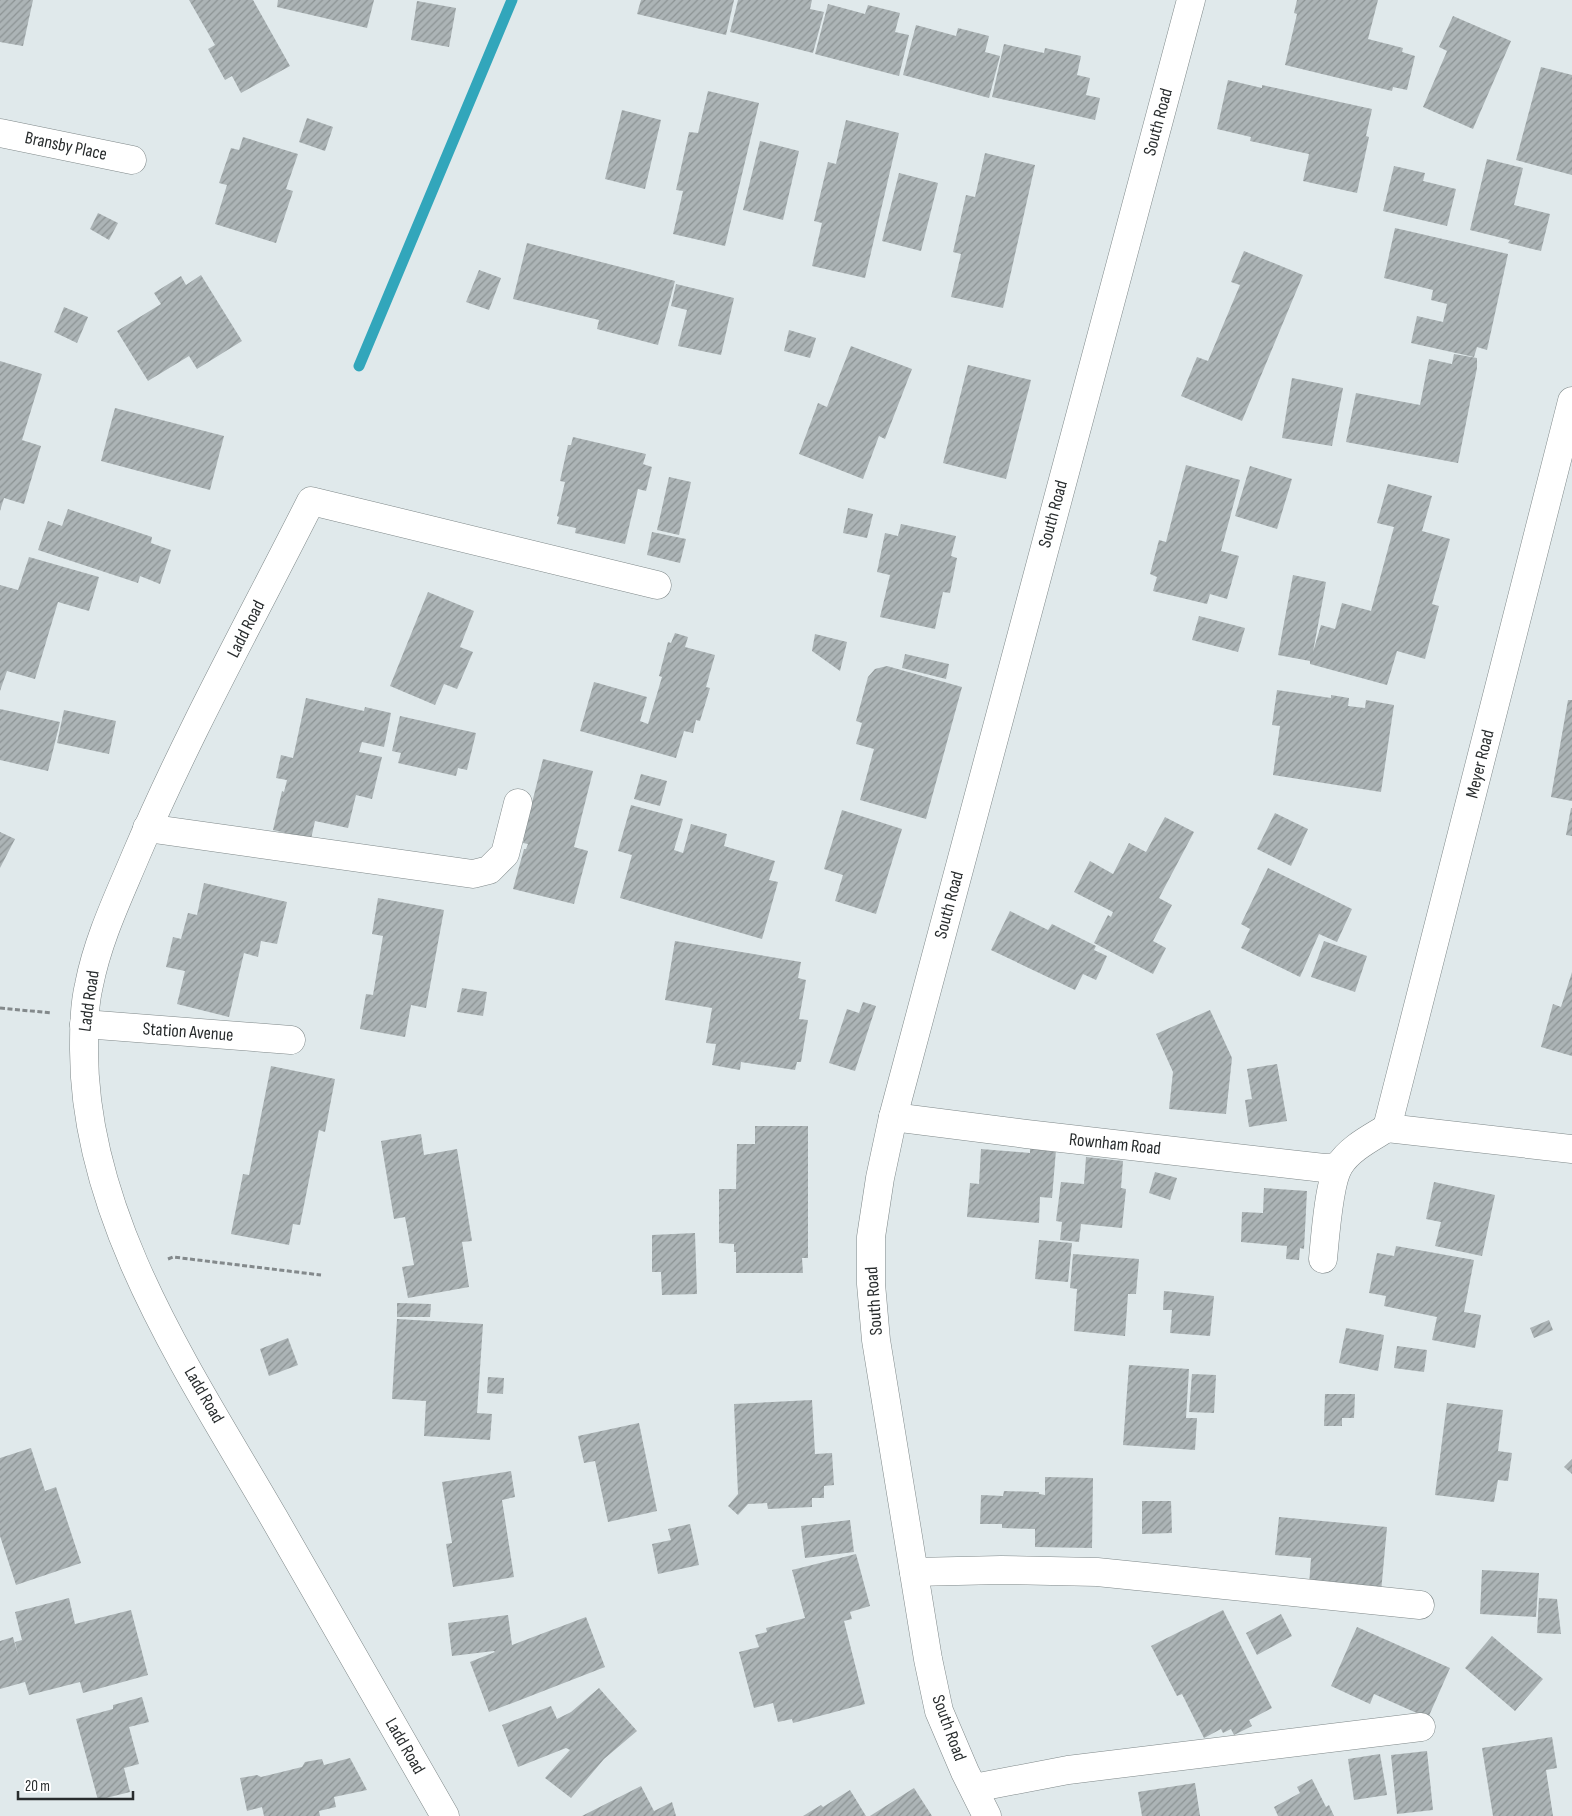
<svg xmlns="http://www.w3.org/2000/svg" width="1572" height="1816" font-family="'Sofia Sans Condensed',sans-serif">
  <defs>
    <pattern id="building-hatch" width="6" height="6" patternUnits="userSpaceOnUse" patternTransform="scale(1.25)"><rect width="6" height="6" fill="#acb4b6"/><path d="M-1 1l2-2M0 6l6-6M5 7l2-2" fill="none" stroke="#8c9394"/></pattern>
  </defs>
  <rect width="100%" height="100%" fill="#e0e9eb"/>
  <g fill="none" stroke-linecap="round" stroke-linejoin="round">
    <polyline stroke="#32a6bb" stroke-width="11" points="359,366 512,0"/>
  </g>
  <g fill="url(#building-hatch)">
    <polygon points="0,0 33,0 23,46 0,42"/>
    <polygon points="189,0 253,0 290,66 241,93 232,76 225,80 208,49 215,45"/>
    <polygon points="278,0 374,0 367,28 277,7"/>
    <polygon points="641,0 734,0 726,35 637,14"/>
    <polygon points="738,0 812,0 810,9 824,12 813,53 730,32"/>
    <polygon points="1297,0 1378,0 1368,39 1403,48 1402,52 1415,56 1407,90 1393,87 1392,91 1285,65 1297,14 1294,13"/>
    <polygon points="417,1 456,8 449,47 411,40"/>
    <polygon points="828,4 865,14 868,5 900,13 895,32 909,35 899,76 815,54"/>
    <polygon points="1453,16 1511,41 1473,129 1423,107 1447,51 1439,47"/>
    <polygon points="916,25 956,36 958,28 989,36 985,52 1000,56 989,98 903,75"/>
    <polygon points="1004,44 1044,53 1045,48 1081,56 1077,75 1090,78 1086,95 1100,98 1095,120 992,97"/>
    <polygon points="1541,67 1572,75 1572,175 1516,160"/>
    <polygon points="1228,80 1262,88 1262,85 1372,109 1366,136 1369,137 1357,193 1303,181 1309,154 1250,141 1251,137 1217,129"/>
    <polygon points="708,91 759,103 725,246 673,234 683,191 676,190 689,132 698,133"/>
    <polygon points="622,110 661,120 645,189 605,179"/>
    <polygon points="307,118 333,127 325,151 299,142"/>
    <polygon points="846,120 899,133 865,278 812,266 822,223 814,221 828,162 836,164"/>
    <polygon points="243,137 298,154 286,189 293,191 276,243 215,224 227,185 219,183 231,148 239,150"/>
    <polygon points="760,141 799,151 783,220 743,210"/>
    <polygon points="985,153 1035,165 1003,308 951,297 961,254 953,252 966,195 975,197"/>
    <polygon points="1487,159 1523,168 1514,205 1550,214 1541,251 1508,243 1510,240 1470,230"/>
    <polygon points="1394,166 1425,173 1423,181 1456,189 1447,226 1383,211"/>
    <polygon points="899,173 938,183 921,251 882,241"/>
    <polygon points="98,213 118,223 109,240 90,229"/>
    <polygon points="1395,228 1508,254 1487,350 1477,347 1474,357 1411,343 1417,316 1443,322 1447,304 1431,300 1433,290 1384,278"/>
    <polygon points="527,243 675,281 658,345 597,329 599,320 513,299"/>
    <polygon points="1244,251 1303,275 1242,421 1181,396 1197,357 1208,361 1240,285 1231,282"/>
    <polygon points="479,270 501,278 489,310 466,302"/>
    <polygon points="201,275 242,341 197,369 189,356 148,381 117,331 161,304 154,293 181,276 186,285"/>
    <polygon points="676,284 734,298 721,355 678,346 687,310 671,306"/>
    <polygon points="64,307 88,317 77,343 54,332"/>
    <polygon points="789,330 816,338 810,358 784,351"/>
    <polygon points="851,346 912,369 885,439 879,436 863,479 799,454 818,403 827,407"/>
    <polygon points="1454,354 1477,358 1477,368 1458,463 1346,442 1356,393 1420,405 1429,359 1452,364"/>
    <polygon points="0,361 42,374 22,440 41,446 24,504 4,498 0,511"/>
    <polygon points="968,365 1031,380 1006,479 943,463"/>
    <polygon points="1292,378 1343,388 1332,446 1282,438"/>
    <polygon points="115,408 224,436 210,490 101,461"/>
    <polygon points="573,437 646,454 643,464 652,467 646,491 638,489 625,544 575,533 576,528 557,524 559,517 557,516 565,482 560,481 568,445 571,445"/>
    <polygon points="1186,465 1240,480 1221,551 1239,556 1227,599 1210,594 1207,604 1153,591 1157,577 1150,574 1159,540 1166,542"/>
    <polygon points="1250,466 1292,479 1277,529 1235,516"/>
    <polygon points="669,477 691,482 679,535 657,530"/>
    <polygon points="1388,484 1432,496 1422,531 1450,539 1432,604 1439,606 1425,659 1397,651 1387,685 1310,664 1310,661 1278,655 1293,575 1326,582 1313,652 1321,625 1335,629 1342,603 1371,611 1394,527 1377,523"/>
    <polygon points="848,508 873,514 867,538 843,533"/>
    <polygon points="68,509 152,537 151,543 171,550 160,584 140,576 138,583 38,550 48,521 62,526"/>
    <polygon points="901,524 956,536 951,556 957,558 950,593 943,592 935,629 880,617 890,575 877,572 885,533 898,536"/>
    <polygon points="652,532 686,539 680,563 647,555"/>
    <polygon points="29,557 99,577 89,611 58,602 35,679 7,671 0,691 0,585 18,590"/>
    <polygon points="428,592 474,611 460,647 473,652 457,689 444,684 435,705 390,686"/>
    <polygon points="1199,616 1245,628 1238,652 1192,640"/>
    <polygon points="675,633 688,637 685,647 715,655 706,687 710,688 700,721 696,720 693,733 684,731 676,758 580,731 594,682 647,697 640,721 648,724 662,677 659,676 668,642 671,643"/>
    <polygon points="815,634 847,642 840,671 812,651"/>
    <polygon points="905,654 949,664 946,679 902,668"/>
    <polygon points="887,666 962,687 926,819 860,800 874,749 856,744 862,723 856,721 868,677 875,669"/>
    <polygon points="1277,690 1331,698 1331,695 1349,698 1348,706 1365,708 1366,700 1394,705 1381,792 1273,775 1280,726 1272,725"/>
    <polygon points="306,698 364,711 365,707 391,713 384,747 362,742 359,752 382,757 372,799 356,795 348,828 315,821 311,839 273,830 282,791 284,792 287,780 276,778 281,755 293,758"/>
    <polygon points="1568,700 1572,700 1572,801 1551,797"/>
    <polygon points="0,709 60,722 48,771 0,760"/>
    <polygon points="64,710 116,721 109,754 57,743"/>
    <polygon points="400,716 476,733 467,770 458,768 456,776 398,763 401,753 392,751"/>
    <polygon points="543,759 593,771 574,847 588,851 574,904 513,889 524,849 526,849 528,844 523,843 524,839 521,837 530,811"/>
    <polygon points="641,774 667,781 660,806 634,799"/>
    <polygon points="631,805 683,819 674,850 683,853 691,824 727,834 724,846 775,861 769,880 778,882 762,939 620,898 632,855 618,851"/>
    <polygon points="1571,808 1572,808 1572,836 1566,835"/>
    <polygon points="842,810 902,829 876,914 835,901 843,875 824,869"/>
    <polygon points="1275,813 1308,829 1291,866 1257,849"/>
    <polygon points="1165,817 1194,832 1159,898 1172,905 1153,941 1166,948 1153,974 1094,943 1108,915 1111,917 1113,912 1074,892 1090,861 1113,874 1129,843 1146,852"/>
    <polygon points="0,832 15,839 0,868"/>
    <polygon points="1268,868 1352,909 1337,942 1319,934 1300,977 1241,948 1250,929 1241,924"/>
    <polygon points="204,883 287,902 277,944 261,941 258,957 244,953 229,1017 177,1004 185,971 166,967 173,937 181,939 188,913 197,915"/>
    <polygon points="378,898 444,910 426,1008 411,1005 405,1037 360,1029 366,994 373,995 383,936 372,934"/>
    <polygon points="1010,911 1048,930 1052,924 1096,946 1094,950 1107,956 1096,980 1083,974 1075,990 991,950"/>
    <polygon points="675,941 801,962 798,978 806,980 799,1019 808,1020 801,1062 797,1062 795,1070 741,1062 740,1070 712,1065 716,1044 706,1043 712,1008 665,1000"/>
    <polygon points="1324,941 1367,956 1355,992 1311,977"/>
    <polygon points="1572,972 1572,1056 1541,1047 1553,1004 1561,1007"/>
    <polygon points="462,988 487,992 483,1016 457,1012"/>
    <polygon points="863,1002 876,1006 855,1071 829,1063 847,1009 859,1013"/>
    <polygon points="1210,1010 1232,1058 1226,1114 1169,1109 1173,1072 1156,1034"/>
    <polygon points="1277,1064 1287,1121 1249,1127 1245,1100 1252,1099 1247,1069"/>
    <polygon points="271,1066 335,1079 325,1132 319,1130 300,1225 293,1224 289,1245 231,1234 243,1174 249,1175"/>
    <polygon points="755,1126 808,1126 808,1258 802,1258 803,1273 736,1273 736,1252 734,1252 734,1244 719,1243 719,1189 736,1189 737,1144 755,1144"/>
    <polygon points="421,1134 424,1155 457,1149 472,1241 462,1242 469,1287 408,1298 402,1267 414,1265 405,1217 394,1219 381,1141"/>
    <polygon points="1030,1148 1056,1150 1052,1198 1040,1197 1039,1223 967,1217 970,1183 979,1184 981,1149 1030,1153"/>
    <polygon points="1086,1157 1123,1161 1121,1188 1126,1189 1122,1228 1081,1224 1079,1242 1060,1240 1062,1222 1056,1221 1061,1182 1084,1184"/>
    <polygon points="1155,1172 1177,1178 1170,1200 1149,1193"/>
    <polygon points="1434,1182 1495,1195 1482,1256 1435,1246 1441,1222 1426,1219"/>
    <polygon points="1264,1188 1307,1191 1304,1249 1300,1248 1299,1260 1286,1259 1287,1246 1241,1242 1242,1212 1263,1213"/>
    <polygon points="695,1233 697,1294 662,1295 661,1272 652,1272 652,1235"/>
    <polygon points="1039,1240 1072,1243 1068,1282 1035,1279"/>
    <polygon points="1396,1246 1474,1260 1464,1312 1481,1315 1475,1348 1432,1340 1437,1317 1384,1306 1386,1296 1369,1293 1377,1253 1394,1256"/>
    <polygon points="1073,1254 1139,1259 1136,1294 1128,1294 1125,1336 1074,1331 1077,1289 1070,1288"/>
    <polygon points="1164,1291 1214,1296 1210,1336 1170,1333 1172,1310 1163,1310"/>
    <polygon points="397,1303 431,1304 430,1317 397,1317"/>
    <polygon points="397,1319 483,1324 477,1413 492,1414 490,1440 424,1436 426,1401 392,1399"/>
    <polygon points="1549,1320 1553,1330 1534,1338 1530,1328"/>
    <polygon points="1346,1328 1384,1335 1378,1371 1339,1363"/>
    <polygon points="288,1338 298,1365 269,1376 260,1349"/>
    <polygon points="1397,1346 1427,1350 1424,1372 1394,1368"/>
    <polygon points="1129,1365 1189,1369 1186,1418 1197,1418 1195,1450 1123,1445"/>
    <polygon points="1192,1374 1216,1375 1214,1413 1189,1412"/>
    <polygon points="488,1377 504,1378 503,1394 487,1393"/>
    <polygon points="1325,1394 1355,1394 1354,1418 1342,1418 1342,1426 1324,1426"/>
    <polygon points="812,1400 815,1454 832,1453 834,1485 824,1486 824,1498 812,1498 812,1507 768,1509 767,1503 748,1504 738,1515 728,1506 738,1494 734,1404"/>
    <polygon points="1447,1403 1503,1410 1498,1451 1512,1453 1508,1481 1498,1480 1494,1502 1435,1495"/>
    <polygon points="639,1423 657,1511 608,1522 595,1461 584,1463 578,1436"/>
    <polygon points="31,1448 45,1491 56,1487 81,1563 16,1585 0,1536 0,1458"/>
    <polygon points="1572,1459 1572,1474 1564,1467"/>
    <polygon points="511,1471 515,1497 502,1500 514,1577 453,1587 446,1544 452,1543 442,1482"/>
    <polygon points="1045,1477 1093,1478 1092,1548 1035,1547 1035,1529 1002,1528 1002,1524 980,1524 981,1495 1003,1496 1004,1491 1039,1492 1039,1494 1045,1495"/>
    <polygon points="1142,1501 1171,1501 1172,1533 1142,1534"/>
    <polygon points="1279,1517 1387,1527 1381,1592 1309,1585 1311,1558 1275,1555"/>
    <polygon points="850,1520 854,1552 805,1558 801,1526"/>
    <polygon points="690,1524 699,1565 658,1574 652,1544 671,1540 668,1529"/>
    <polygon points="856,1554 870,1606 850,1612 852,1619 844,1621 865,1704 793,1723 792,1719 778,1722 773,1703 754,1708 739,1652 759,1647 755,1635 767,1632 766,1628 805,1618 792,1570"/>
    <polygon points="1482,1570 1539,1573 1536,1617 1480,1614"/>
    <polygon points="69,1598 75,1624 131,1610 148,1675 83,1693 80,1682 29,1695 25,1682 0,1689 0,1641 13,1637 18,1655 15,1642 22,1640 15,1612"/>
    <polygon points="1539,1598 1557,1599 1561,1634 1537,1633"/>
    <polygon points="1223,1610 1272,1708 1249,1720 1252,1726 1234,1735 1231,1729 1223,1733 1221,1729 1204,1738 1182,1694 1177,1696 1151,1646"/>
    <polygon points="1281,1614 1292,1636 1257,1655 1246,1633"/>
    <polygon points="508,1615 512,1645 586,1617 605,1667 489,1712 470,1662 495,1652 494,1651 452,1656 448,1623"/>
    <polygon points="1357,1627 1450,1668 1428,1718 1374,1694 1370,1704 1331,1686"/>
    <polygon points="1492,1636 1543,1679 1515,1711 1465,1668"/>
    <polygon points="599,1688 637,1731 604,1759 571,1798 545,1778 570,1750 566,1748 518,1767 502,1725 551,1706 557,1719 571,1712"/>
    <polygon points="142,1697 149,1722 129,1727 139,1764 124,1768 130,1792 98,1800 76,1719 113,1709 113,1705"/>
    <polygon points="1552,1737 1557,1768 1546,1770 1553,1816 1493,1816 1482,1748"/>
    <polygon points="1427,1751 1433,1810 1397,1814 1391,1755"/>
    <polygon points="1380,1754 1387,1795 1354,1800 1348,1759"/>
    <polygon points="350,1758 367,1790 334,1797 336,1807 319,1811 320,1816 264,1816 262,1807 247,1811 240,1778 257,1775 261,1777 302,1767 305,1762 322,1759 324,1765"/>
    <polygon points="1312,1779 1326,1807 1329,1805 1334,1816 1278,1816 1274,1807 1300,1793 1297,1787"/>
    <polygon points="1195,1783 1200,1816 1142,1816 1138,1792"/>
    <polygon points="641,1786 654,1811 672,1802 676,1816 582,1816"/>
    <polygon points="914,1788 932,1816 870,1816"/>
    <polygon points="850,1790 866,1816 803,1816 821,1805 823,1807"/>
  </g>
  <g fill="none" stroke-linecap="round" stroke-linejoin="round">
    <g stroke="#7f8889" stroke-width="29">
      <g id="minor">
        <polyline points="0,133 132,160"/>
        <polyline points="147,828 473,874 489,870 505,854 518,803"/>
        <polyline points="84,1024 291,1040"/>
        <polyline points="893,1117 1026,1134 1324,1168 1338,1167"/>
        <polyline points="1387,1128 1572,401"/>
        <polyline points="1387,1128 1572,1149"/>
        <path d="M1323 1259C1325 1238 1329 1182 1339 1166 1349 1149 1371 1138 1387 1128"/>
        <polyline points="914,1572 1001,1570 1097,1572 1420,1605"/>
        <polyline points="974,1788 1068,1770 1421,1727"/>
        <path d="M445 1816C388 1717 331 1618 274 1518 192 1376 84 1220 84 1050 84 1029 84 1006 89 985 98 939 118 898 136 855 187 735 252 618 311 501L657 585"/>
        <polyline points="987,1816 965,1772 939,1711 928,1659 876,1340 871,1284 871,1237 880,1178 893,1117 1191,0"/>
      </g>
    </g>
    <g stroke="#83898b" stroke-width="3" stroke-dasharray="5 2.5" stroke-linecap="butt">
      <polyline points="0,1008 52,1013"/>
      <polyline points="168,1259 173,1257 321,1275"/>
    </g>
    <use href="#minor" stroke="#fff" stroke-width="28"/>
  </g>
  <g text-anchor="middle" dominant-baseline="central" stroke-width="5" stroke-linejoin="round" paint-order="stroke">
    <g font-size="18" fill="#282c2d" stroke="#fff">
      <text transform="translate(1158 122) rotate(-75)">South Road</text>
      <text transform="translate(66 146) rotate(12)">Bransby Place</text>
      <text transform="translate(1053 514) rotate(-75)">South Road</text>
      <text transform="translate(246 629) rotate(-63)">Ladd Road</text>
      <text transform="translate(1480 764) rotate(-76)">Meyer Road</text>
      <text transform="translate(949 905) rotate(-75)">South Road</text>
      <text transform="translate(89 1001) rotate(-82)">Ladd Road</text>
      <text transform="translate(188 1032) rotate(4)">Station Avenue</text>
      <text transform="translate(1115 1144) rotate(6)">Rownham Road</text>
      <text transform="translate(874 1301) rotate(-94)">South Road</text>
      <text transform="translate(204 1395) rotate(60)">Ladd Road</text>
      <text transform="translate(949 1728) rotate(70)">South Road</text>
      <text transform="translate(405 1746) rotate(60)">Ladd Road</text>
    </g>
  </g>
  <path d="M18 1791v8h115v-8" fill="none" stroke="#282c2d" stroke-width="2.5"/>
  <text x="25" y="1791" font-size="15" fill="#282c2d" stroke="#ffffff" stroke-width="4" paint-order="stroke">20 m</text>
</svg>
